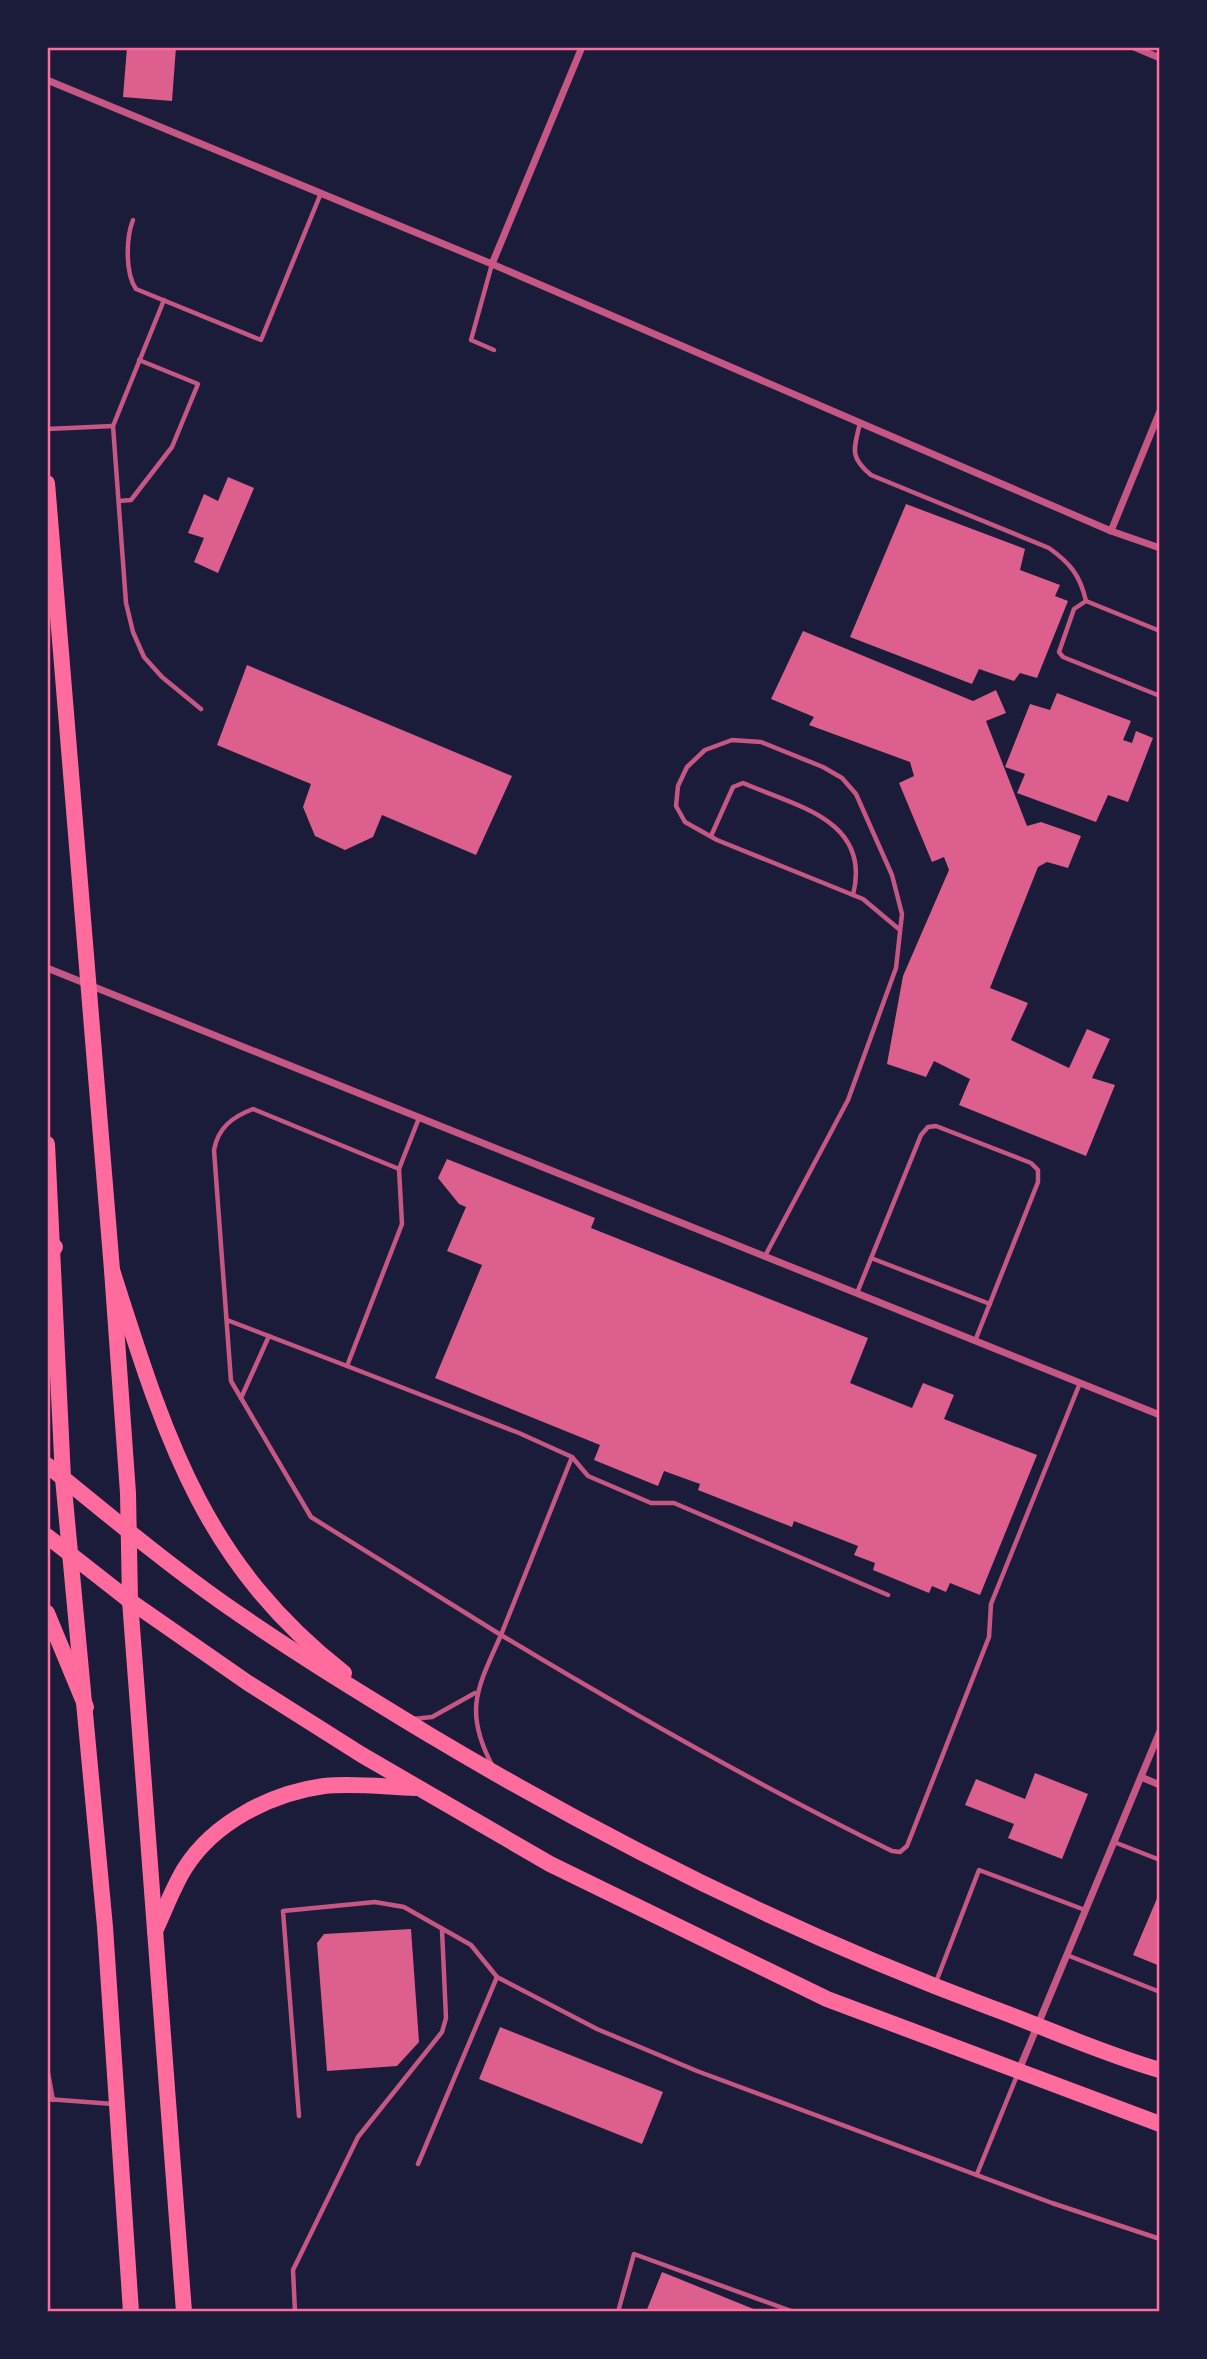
<svg xmlns="http://www.w3.org/2000/svg" width="1207" height="2359" font-family="Roboto,sans-serif">
  <rect width="100%" height="100%" fill="#1b1b3a"/>
  <g fill="#dd5f8e">
    <polygon points="127,47 176,47 172,101 123,97"/>
    <polygon points="228,477 254,488 218,573 194,562 204,538 188,533 204,494 218,501"/>
    <polygon points="906,504 1025,549 1020,570 1060,585 1055,596 1068,601 1037,678 1020,673 1014,681 979,669 972,684 850,637"/>
    <polygon points="803,631 973,701 996,690 1006,713 986,721 1027,826 1041,822 1081,836 1068,868 1047,862 1038,867 990,988 1028,1003 1011,1040 1069,1068 1087,1029 1110,1039 1092,1078 1115,1085 1086,1156 959,1105 970,1079 934,1061 926,1077 887,1064 903,976 949,870 944,857 932,862 899,783 914,776 910,762 809,725 814,717 771,699"/>
    <polygon points="247,665 512,776 476,855 382,815 373,837 345,850 315,836 303,807 311,784 217,745"/>
    <polygon points="1057,693 1131,721 1123,740 1132,743 1136,731 1153,738 1128,802 1108,795 1096,822 1017,793 1025,774 1005,767 1030,704 1050,710"/>
    <polygon points="447,1159 595,1218 591,1228 868,1338 850,1383 912,1408 923,1383 954,1395 944,1419 1037,1455 980,1595 950,1583 946,1592 932,1586 929,1593 873,1570 875,1563 854,1555 858,1546 794,1521 792,1527 698,1490 700,1484 664,1471 658,1486 594,1460 600,1445 435,1378 482,1265 447,1251 466,1207 459,1204 438,1178"/>
    <polygon points="1035,1773 1088,1794 1062,1859 1008,1838 1014,1824 965,1805 976,1779 1025,1799"/>
    <polygon points="1158,1896 1160,1897 1160,1966 1133,1955"/>
    <polygon points="411,1929 419,2042 397,2066 327,2071 317,1943 324,1934"/>
    <polygon points="500,2027 663,2092 642,2144 479,2079"/>
    <polygon points="662,2272 761,2312 646,2312"/>
  </g>
  <g fill="none" stroke-linecap="round" stroke-linejoin="round">
    <g stroke="#c65784" stroke-width="4.5">
      <path d="M133 220C126 238 125 273 136 289L261 340 321 193"/>
      <polyline points="492,264 471,340 494,350"/>
      <polyline points="164,300 113,426 126,603 133,632 144,657 162,677 201,709"/>
      <path d="M860 423C854 449 849 457 871 475L1049 548C1070 563 1080 575 1086 601"/>
      <polyline points="47,429 113,426"/>
      <polyline points="119,501 131,500 172,447 198,384 139,360"/>
      <polyline points="1160,631 1086,601 1074,609 1059,652 1063,657 1160,696"/>
      <path d="M711 836 733 787 743 783C796 806 872 820 853 895"/>
      <polyline points="399,1169 419,1118"/>
      <polyline points="765,1256 848,1100 896,968 902,914 892,875 856,794 842,778 823,767 761,742 732,740 705,750 687,767 678,786 676,806 685,822 717,840 863,899 900,930"/>
      <polyline points="871,1258 990,1304"/>
      <polyline points="857,1293 921,1135 928,1127 936,1126 1031,1163 1038,1170 1038,1182 975,1341"/>
      <polyline points="227,1320 347,1366"/>
      <polyline points="241,1398 269,1336"/>
      <path d="M572 1457 501 1635C629 1712 757 1785 892 1851L900 1852 907 1846 989 1637 991 1604 1080 1383"/>
      <polyline points="413,1719 432,1717 475,1693"/>
      <path d="M492 1765C463 1710 478 1687 501 1635L311 1517 231 1381 214 1150C218 1128 232 1117 253 1109L399 1169 402 1224 347 1366 519 1433 572 1457 588 1476 651 1503H674L888 1595"/>
      <polyline points="1114,1842 1160,1860"/>
      <polyline points="1067,1955 1160,1992"/>
      <polyline points="936,1982 979,1870 1085,1910"/>
      <polyline points="47,2068 53,2100"/>
      <polyline points="47,2099 113,2104"/>
      <polyline points="299,2116 283,1911 375,1902 404,1907 471,1945 497,1977 597,2029 697,2071 1052,2203 1160,2239"/>
      <polyline points="418,2164 497,1977"/>
      <polyline points="977,2174 1018,2073"/>
      <polyline points="295,2312 293,2270 358,2137 442,2032 446,2018 442,1930"/>
      <polyline points="618,2312 634,2254 794,2312"/>
    </g>
    <g stroke="#c65784" stroke-width="7">
      <polyline points="1134,47 1160,58"/>
      <polyline points="47,80 492,264 1111,531 1160,548"/>
      <polyline points="492,264 582,47"/>
      <polyline points="1111,531 1160,411"/>
      <polyline points="47,968 1160,1415"/>
      <polyline points="1141,1777 1160,1785"/>
      <polyline points="1019,2070 1160,1731"/>
    </g>
    <g stroke="#ff6b9d" stroke-width="16">
      <polyline points="47,483 112,1270 128,1493 130,1601 184,2312"/>
      <polyline points="47,1144 63,1478 105,1927 131,2312"/>
    </g>
    <g stroke="#ff6b9d" stroke-width="16">
      <polyline points="47,1257 55,1247"/>
      <path d="M112 1270C165 1435 201 1561 344 1673"/>
      <path d="M47 1465C105 1512 162 1560 223 1603 290 1650 359 1692 428 1734 607 1841 796 1935 992 2008 1047 2028 1103 2054 1160 2070"/>
      <polyline points="47,1536 130,1601 248,1683 362,1755 550,1864 827,1999 1160,2124"/>
      <polyline points="47,1613 86,1707"/>
      <path d="M155 1931C165 1910 173 1887 185 1868 214 1822 272 1793 324 1786 354 1783 385 1787 415 1788"/>
    </g>
  </g>
  <rect width="1207" height="2359" fill="none" stroke="#1b1b3a" stroke-width="98"/>
  <rect x="49" y="49" width="1109" height="2261" fill="none" stroke="#ff6b9d" stroke-width="2.5"/>
</svg>
